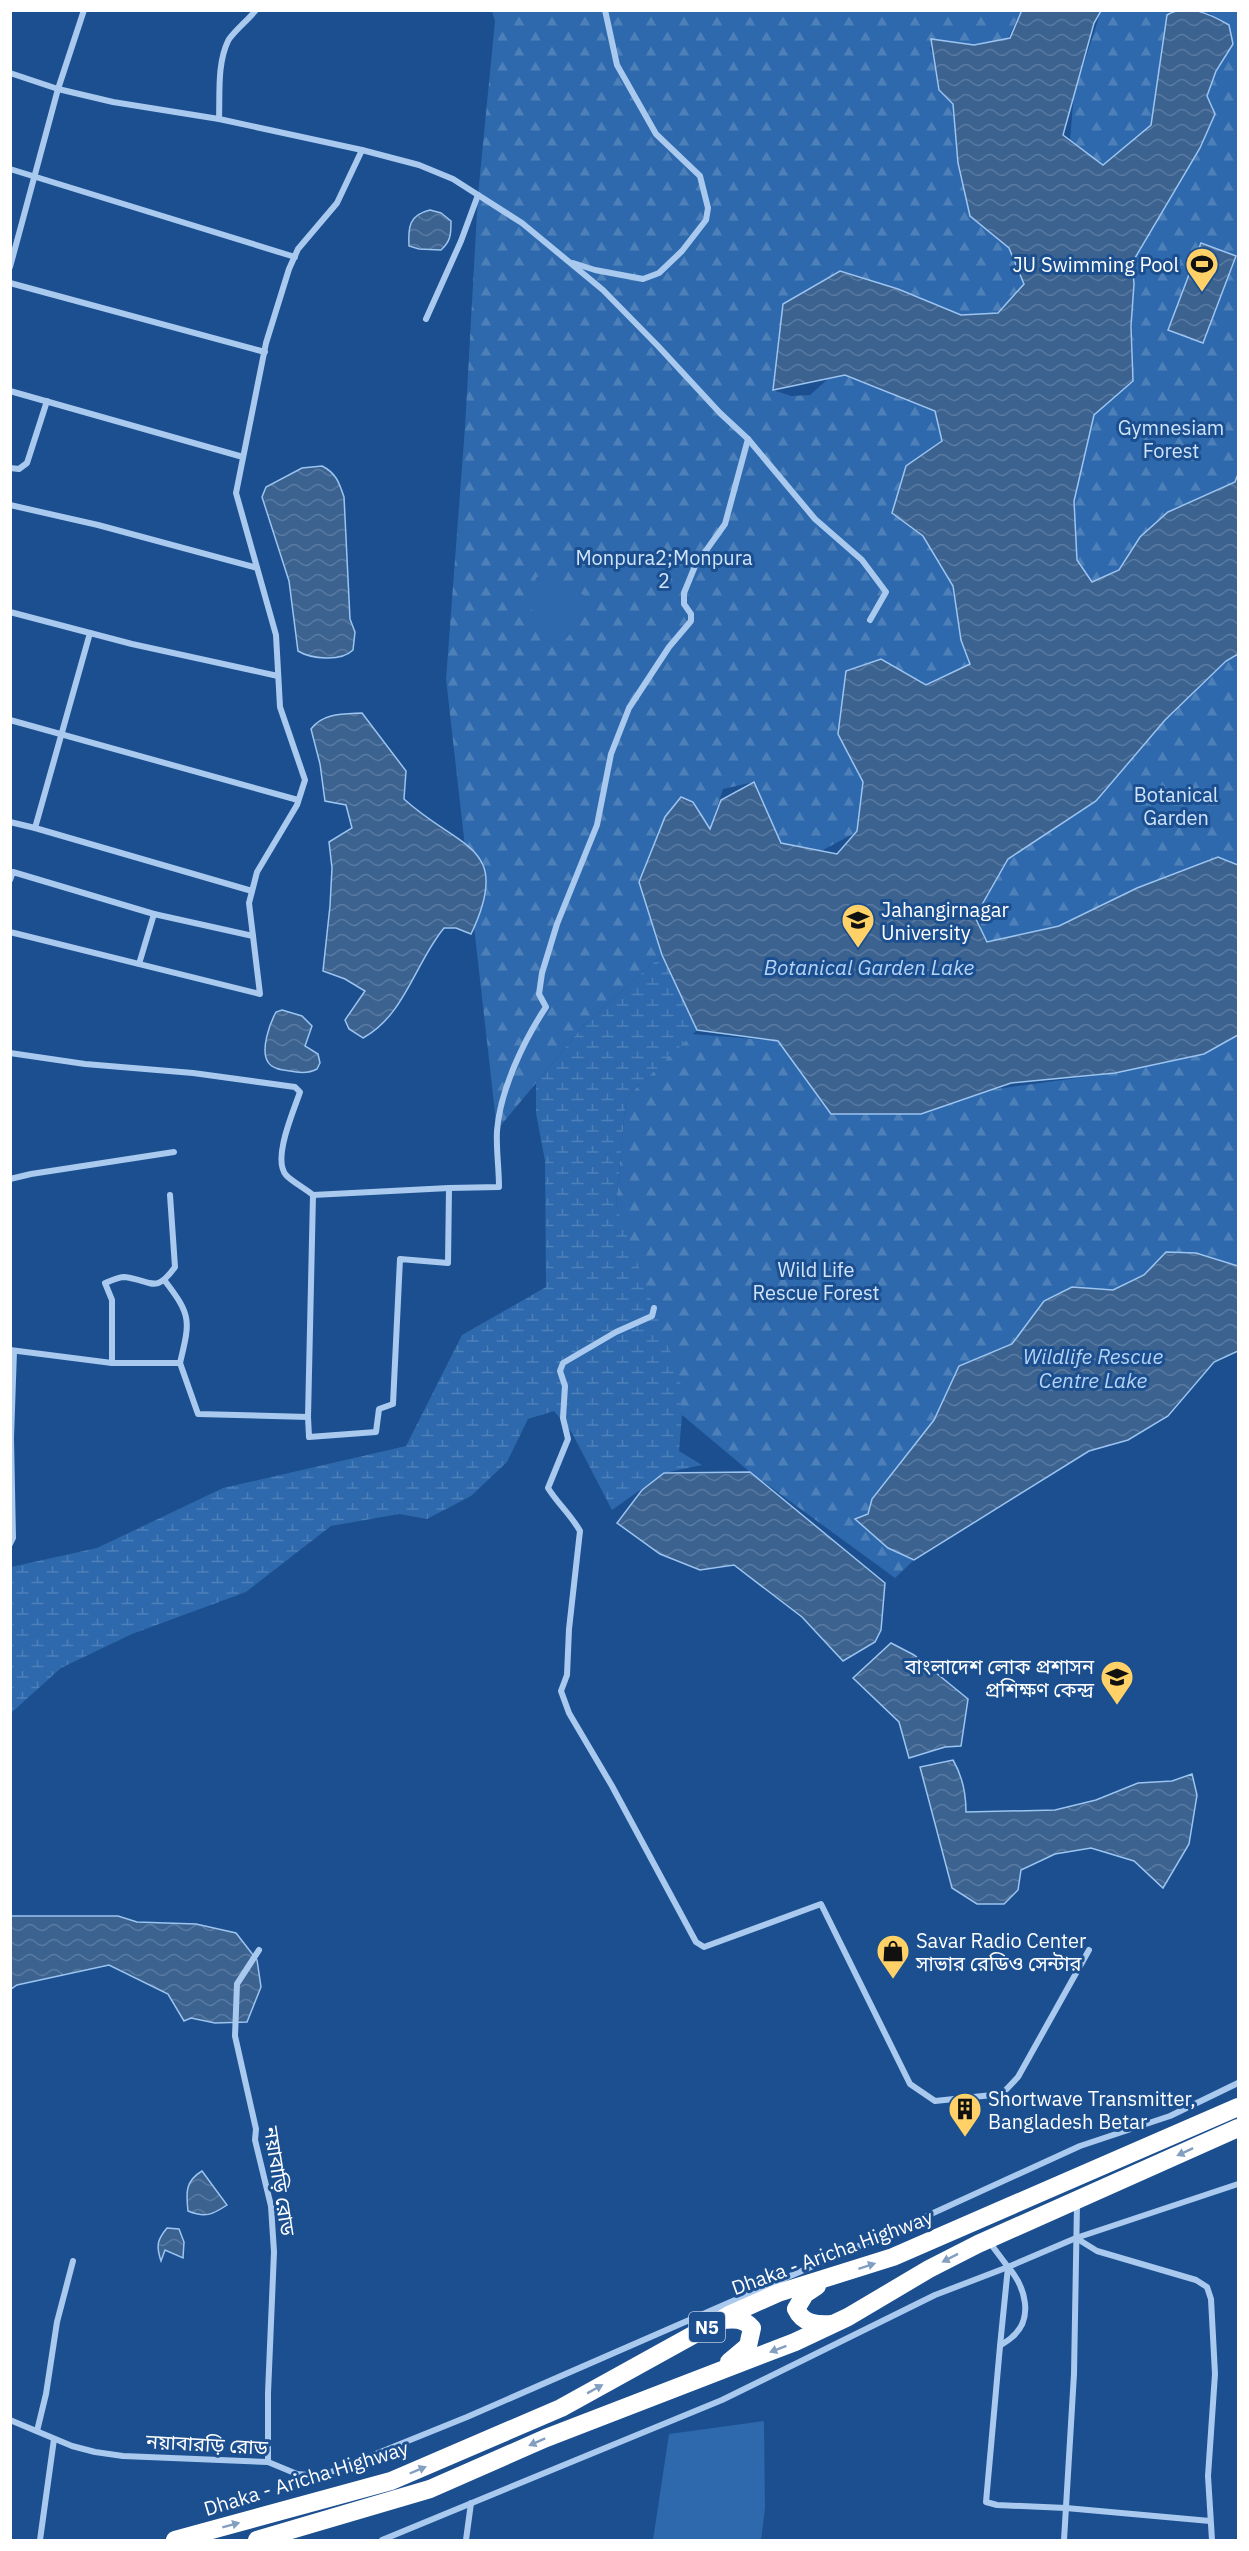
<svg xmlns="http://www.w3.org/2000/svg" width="1249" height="2551" font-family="'IBM Plex Sans','Noto Sans Bengali',sans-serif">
  <defs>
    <pattern id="forest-firs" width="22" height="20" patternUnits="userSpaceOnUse" patternTransform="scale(1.5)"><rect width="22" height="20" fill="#2e69ad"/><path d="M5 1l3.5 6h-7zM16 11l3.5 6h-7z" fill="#4d80b9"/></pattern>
    <pattern id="wetland-marsh" width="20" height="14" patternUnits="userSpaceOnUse" patternTransform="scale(1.5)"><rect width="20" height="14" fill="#2e69ad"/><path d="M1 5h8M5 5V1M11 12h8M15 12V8" fill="none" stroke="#4d80b9"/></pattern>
    <pattern id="water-waves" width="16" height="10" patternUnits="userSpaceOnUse" patternTransform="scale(1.5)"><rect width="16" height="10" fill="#3c6290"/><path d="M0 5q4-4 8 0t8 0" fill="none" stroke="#597aa1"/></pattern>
  </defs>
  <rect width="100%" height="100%" fill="#1b4f8f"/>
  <g fill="url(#forest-firs)">
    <polygon points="492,11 1021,11 1008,38 974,45 935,39 930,48 934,56 939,88 953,104 970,216 1009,248 1024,283 998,313 961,315 898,289 840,271 783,304 773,390 791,396 810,395 828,379 845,375 935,411 942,441 906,467 892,513 923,536 953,586 961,640 970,664 926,685 881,659 846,671 839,734 863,782 857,832 821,851 781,843 754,782 723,789 710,829 639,882 662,955 584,1025 497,1130 446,679 465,427 478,195 495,21"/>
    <polygon points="1101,11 1175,11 1167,15 1151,125 1103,165 1070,140 1074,94"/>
    <polygon points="1201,11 1238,11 1238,474 1235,482 1168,512 1140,537 1119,570 1092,582 1077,560 1074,501 1094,415 1133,381 1131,263 1164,209 1216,71 1211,14"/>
    <polygon points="1238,654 1238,868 1137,888 1059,926 987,942 981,929 980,908 1008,859 1096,801 1165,720 1226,661"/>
    <polygon points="692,1034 778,1041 831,1114 921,1114 996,1089 1115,1073 1236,1036 1238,1042 1238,1266 1196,1253 1166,1252 1144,1275 1113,1290 1072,1287 1044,1301 1012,1344 959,1366 934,1420 872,1499 868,1514 914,1560 895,1578 750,1472 682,1415 616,1206 626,1098"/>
  </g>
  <polygon fill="url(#wetland-marsh)" points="662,955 697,1030 626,1098 616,1206 680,1377 682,1415 679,1451 702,1465 664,1473 612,1510 572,1433 554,1411 528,1419 507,1462 471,1496 427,1519 399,1514 331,1526 246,1592 132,1634 61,1668 11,1713 11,1567 97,1548 223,1488 406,1446 462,1335 546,1287 545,1161 536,1113 536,1083 584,1025"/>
  <g fill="#2e69ad">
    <polygon points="547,571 595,603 561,645 541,631 546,619 529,608 536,578"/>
    <polygon points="764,2421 765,2508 761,2540 653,2540 669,2434"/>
  </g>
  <g fill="url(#water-waves)" stroke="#9cc4f0" stroke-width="1.5">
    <path d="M1022 10 1101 11 1094 23 1063 135 1103 165 1151 125 1167 15C1188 3 1210 14 1229 25L1233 44 1216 71 1207 96 1215 114 1200 148 1132 263 1134 284 1131 326 1133 381 1094 415 1074 501 1077 560 1092 582 1119 570 1140 537 1168 512 1235 482 1238 474V654L1226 661 1165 720 1096 801 1008 859 975 917 987 942 1059 926 1137 888 1218 857 1238 865V1035L1204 1054 1115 1073 1011 1083 921 1114H831L778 1041 697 1030 662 955 639 882 665 817 681 797 693 802 710 829 721 800 754 782 781 843 837 854 857 831 863 782 838 734 846 671 881 659 926 685 970 664 961 640 953 586 923 536 892 513 906 466 942 441 935 411 845 375 773 390 783 304 840 271 898 289 961 315 998 313 1024 284 1009 248 970 216 958 163 953 104 939 90 931 39 974 45 1010 38Z"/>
    <path d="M430 210 441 213 451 221C451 234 451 241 441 250L419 249 409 246C408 227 409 215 430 210Z"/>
    <polygon points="1201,243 1236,256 1203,343 1168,330"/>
    <path d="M322 466C336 473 339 482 344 497L350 619 355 632 353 650C341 662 311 659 298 651L289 581 262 497 266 487 302 468Z"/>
    <path d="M362 713 406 771 404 799C458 849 514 844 471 934L456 928H444C415 963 405 1015 363 1038L349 1029 345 1020 365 991 345 979 323 971 330 906 332 868 329 842 352 828 346 805 325 801 320 764 311 729C323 713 343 714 362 713Z"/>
    <path d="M282 1010 302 1016 312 1026 305 1046 318 1054 320 1063 317 1069C308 1074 299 1073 290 1071 283 1070 272 1069 268 1062 260 1050 270 1023 276 1012Z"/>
    <polygon points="1166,1252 1196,1253 1238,1266 1238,1351 1214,1362 1168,1416 1128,1440 1089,1451 914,1560 888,1548 855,1519 868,1514 872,1499 934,1420 959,1366 1012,1344 1044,1301 1072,1287 1113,1290 1144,1275"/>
    <polygon points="750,1472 885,1583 881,1630 875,1642 843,1661 802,1617 734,1565 700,1570 660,1554 617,1523 642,1490 664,1473"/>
    <polygon points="891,1643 914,1655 968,1699 961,1746 945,1747 909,1758 899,1722 853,1678"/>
    <path d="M953 1760C963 1777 966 1793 966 1812L1055 1810 1096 1800 1138 1783 1172 1781 1192 1774 1197 1795 1189 1844 1163 1888 1134 1861 1091 1848 1055 1854 1021 1870 1018 1890 1004 1904H977L952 1888 920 1767Z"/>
    <polygon points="10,1916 118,1916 137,1922 196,1924 236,1933 257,1960 261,1987 247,2022 215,2023 191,2018 184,2021 168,1994 109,1965 17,1985 11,1989"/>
    <path d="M202 2171 227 2205C212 2215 205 2218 188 2211 186 2193 185 2181 202 2171Z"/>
    <path d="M167 2228 179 2229 184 2242 183 2258 165 2250 161 2261C156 2246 157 2240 167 2228Z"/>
  </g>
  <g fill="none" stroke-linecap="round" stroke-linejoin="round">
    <g stroke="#a9c9ee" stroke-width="6">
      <polyline points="10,73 58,89 113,102 219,119 362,150 419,165 453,179 522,223 603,290 658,346 720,413 748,439 815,519 862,560 886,592 870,620"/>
      <path d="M219 119C220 94 217 64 228 41 231 34 249 19 256 10"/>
      <polyline points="10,169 295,257"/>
      <polyline points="573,263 595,270 643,279 659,273 682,251 706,220 708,208 700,176 656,134 617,65 605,10"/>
      <polyline points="10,267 58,89 84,10"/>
      <polyline points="10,283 265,352"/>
      <polyline points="426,319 461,241 478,195"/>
      <polyline points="10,391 243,457"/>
      <polyline points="10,468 19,469 27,463 47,401"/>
      <polyline points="10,505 98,525 257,568"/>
      <polyline points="10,612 132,644 278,676"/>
      <polyline points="90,633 35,828 252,891"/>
      <polyline points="10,720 298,800"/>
      <polyline points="10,822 35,828"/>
      <polyline points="10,880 13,872 154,914"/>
      <polyline points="10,932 260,994 249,903 257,872 297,805 305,780 280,707 276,635 236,493 266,343 289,269 298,249 337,203 362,150"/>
      <polyline points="139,964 154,914 253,936"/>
      <path d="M10 1053 85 1064 193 1073 295 1087 300 1092C294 1110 272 1159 286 1175 291 1181 306 1189 313 1195L308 1417 198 1414 180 1363H112L10 1350"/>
      <polyline points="10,1179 31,1174 174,1152"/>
      <polyline points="313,1195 449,1188"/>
      <path d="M165 1281C192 1316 190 1321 180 1363"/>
      <path d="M654 1308 652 1316 616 1332 563 1363 560 1371 565 1386 563 1418 568 1439 548 1488C558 1504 571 1515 580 1531L569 1629 567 1675 561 1691 569 1713 612 1786 696 1942 704 1947 821 1904 910 2084 935 2101 1002 2094 1018 2077 1089 1950"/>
      <path d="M112 1363V1300L105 1283C111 1281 118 1277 124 1277 151 1280 155 1295 175 1267L170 1195"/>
      <path d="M308 1417 309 1437 376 1432 379 1409 393 1404 400 1259 448 1263 449 1188 499 1187C499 1168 496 1149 497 1131 500 1090 524 1040 546 1007L539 994 542 973 557 924 597 825 611 754 629 708 669 647 691 621V614L684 604V593L695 566 725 524 748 439"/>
      <polyline points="10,1544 13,1538 11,1438 14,1351"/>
      <polyline points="259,1950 237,1984 235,2036 256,2129 255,2140 271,2206 274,2252 268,2393 268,2462"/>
      <polyline points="1076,2238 1097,2251 1196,2280 1207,2287 1211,2299 1215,2374 1208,2476 1212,2540"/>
      <path d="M1008 2267C1025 2286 1035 2319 1011 2338 1008 2341 1003 2343 1000 2346L986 2502 997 2505 1066 2508 1210 2521"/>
      <polyline points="1008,2267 1076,2238 1238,2184"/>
      <polyline points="1000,2346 1008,2267"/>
      <polyline points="10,2420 72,2446 95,2452 123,2456 268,2462 297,2474 321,2476 467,2417 907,2225 1080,2146 1170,2116 1238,2083"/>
      <polyline points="37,2431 46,2394 57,2322 73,2261"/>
      <polyline points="40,2540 54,2439"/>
      <polyline points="382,2540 722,2400 935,2295 1008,2267 990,2243"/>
      <polyline points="466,2540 471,2503"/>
      <polyline points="1064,2540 1074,2374 1077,2204"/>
    </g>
    <g stroke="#fff" stroke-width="18">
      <path d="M817 2286 805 2294 796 2309C803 2324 817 2325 832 2324"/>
      <path d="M721 2320C734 2319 743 2318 752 2328L748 2346 729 2362"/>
      <polyline points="175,2540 391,2481 561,2408 731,2314 778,2293 893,2257 1238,2107"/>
      <polyline points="257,2540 430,2489 546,2438 795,2342 848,2317 929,2269 978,2244 1238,2128"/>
    </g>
  </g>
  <defs><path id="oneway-solid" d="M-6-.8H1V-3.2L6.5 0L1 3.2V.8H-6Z" transform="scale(1.5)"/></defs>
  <g fill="#829ec1">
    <use href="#oneway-solid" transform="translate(1185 2152) rotate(155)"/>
    <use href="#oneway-solid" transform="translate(950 2258) rotate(153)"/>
    <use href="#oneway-solid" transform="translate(867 2266) rotate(-18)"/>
    <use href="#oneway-solid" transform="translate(778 2349) rotate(159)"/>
    <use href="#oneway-solid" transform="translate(595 2389) rotate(-29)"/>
    <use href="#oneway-solid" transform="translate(537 2442) rotate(156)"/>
    <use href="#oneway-solid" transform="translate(418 2470) rotate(-23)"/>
    <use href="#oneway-solid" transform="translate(231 2525) rotate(-15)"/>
  </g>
  <defs>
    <g id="stadium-pin" transform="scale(1.725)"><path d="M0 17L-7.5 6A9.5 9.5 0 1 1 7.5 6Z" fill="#ffd166" stroke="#1b4f8f"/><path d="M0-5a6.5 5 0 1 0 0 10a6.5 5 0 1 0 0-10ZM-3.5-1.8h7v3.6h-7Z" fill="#111"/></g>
    <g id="university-pin" transform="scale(1.725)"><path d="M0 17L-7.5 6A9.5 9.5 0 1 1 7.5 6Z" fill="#ffd166" stroke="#1b4f8f"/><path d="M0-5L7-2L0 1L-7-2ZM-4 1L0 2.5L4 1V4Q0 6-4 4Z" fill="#111"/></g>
    <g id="shop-pin" transform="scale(1.725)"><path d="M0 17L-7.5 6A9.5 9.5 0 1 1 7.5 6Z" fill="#ffd166" stroke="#1b4f8f"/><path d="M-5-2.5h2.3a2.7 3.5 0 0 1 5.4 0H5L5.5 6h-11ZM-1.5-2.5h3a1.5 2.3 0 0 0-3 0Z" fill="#111"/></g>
    <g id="building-pin" transform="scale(1.725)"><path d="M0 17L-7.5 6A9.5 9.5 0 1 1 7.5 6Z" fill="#ffd166" stroke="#1b4f8f"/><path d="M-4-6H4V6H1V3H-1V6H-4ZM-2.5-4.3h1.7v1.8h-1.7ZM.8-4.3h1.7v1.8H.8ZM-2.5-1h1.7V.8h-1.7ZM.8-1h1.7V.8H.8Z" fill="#111"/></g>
  </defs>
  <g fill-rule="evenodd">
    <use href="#stadium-pin" x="1202" y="264"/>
    <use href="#university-pin" x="858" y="920"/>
    <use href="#university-pin" x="1117" y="1677"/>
    <use href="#shop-pin" x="893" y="1951"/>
    <use href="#building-pin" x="965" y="2109"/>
  </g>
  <g text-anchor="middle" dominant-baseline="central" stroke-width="6" stroke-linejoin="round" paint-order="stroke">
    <rect fill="#1b4f8f" stroke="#bbcadd" stroke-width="1.5" x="689" y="2312" width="36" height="30" rx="4.5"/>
    <g font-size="18" font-weight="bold" fill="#fff">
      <text x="707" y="2327">N5</text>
    </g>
    <g font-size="20" fill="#fff" stroke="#1b4f8f" text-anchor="start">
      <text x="1179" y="264" text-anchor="end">JU Swimming Pool</text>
      <text x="881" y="909">Jahangirnagar<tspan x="881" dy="23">University</tspan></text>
      <text x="1094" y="1666" text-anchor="end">বাংলাদেশ লোক প্রশাসন<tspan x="1094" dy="23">প্রশিক্ষণ কেন্দ্র</tspan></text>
      <text x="916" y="1940">Savar Radio Center<tspan x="916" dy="23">সাভার রেডিও সেন্টার</tspan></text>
      <text x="988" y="2098">Shortwave Transmitter,<tspan x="988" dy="23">Bangladesh Betar</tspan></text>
    </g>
    <g font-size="20" fill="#cfe3fa" stroke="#1b4f8f">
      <text x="1171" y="427">Gymnesiam<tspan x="1171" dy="23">Forest</tspan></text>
      <text x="664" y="557">Monpura2;Monpura<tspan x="664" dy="23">2</tspan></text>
      <text x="1176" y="794">Botanical<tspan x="1176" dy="23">Garden</tspan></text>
      <text x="816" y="1269">Wild Life<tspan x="816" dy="23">Rescue Forest</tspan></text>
    </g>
    <g font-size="20" fill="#fff" stroke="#1b4f8f">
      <text transform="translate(280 2181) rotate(81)">নয়াবাড়ি রোড</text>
      <text transform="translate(832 2252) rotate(-20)">Dhaka - Aricha Highway</text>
      <text transform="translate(207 2444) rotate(3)">নয়াবারড়ি রোড</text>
      <text transform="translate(306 2478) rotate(-17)">Dhaka - Aricha Highway</text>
    </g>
    <g font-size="21" font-style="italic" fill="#b5d3f5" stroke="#1b4f8f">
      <text x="869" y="967">Botanical Garden Lake</text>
      <text x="1093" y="1356">Wildlife Rescue<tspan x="1093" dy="24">Centre Lake</tspan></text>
    </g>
  </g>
  <rect width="1249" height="2551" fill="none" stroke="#ffffff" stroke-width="24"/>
</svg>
